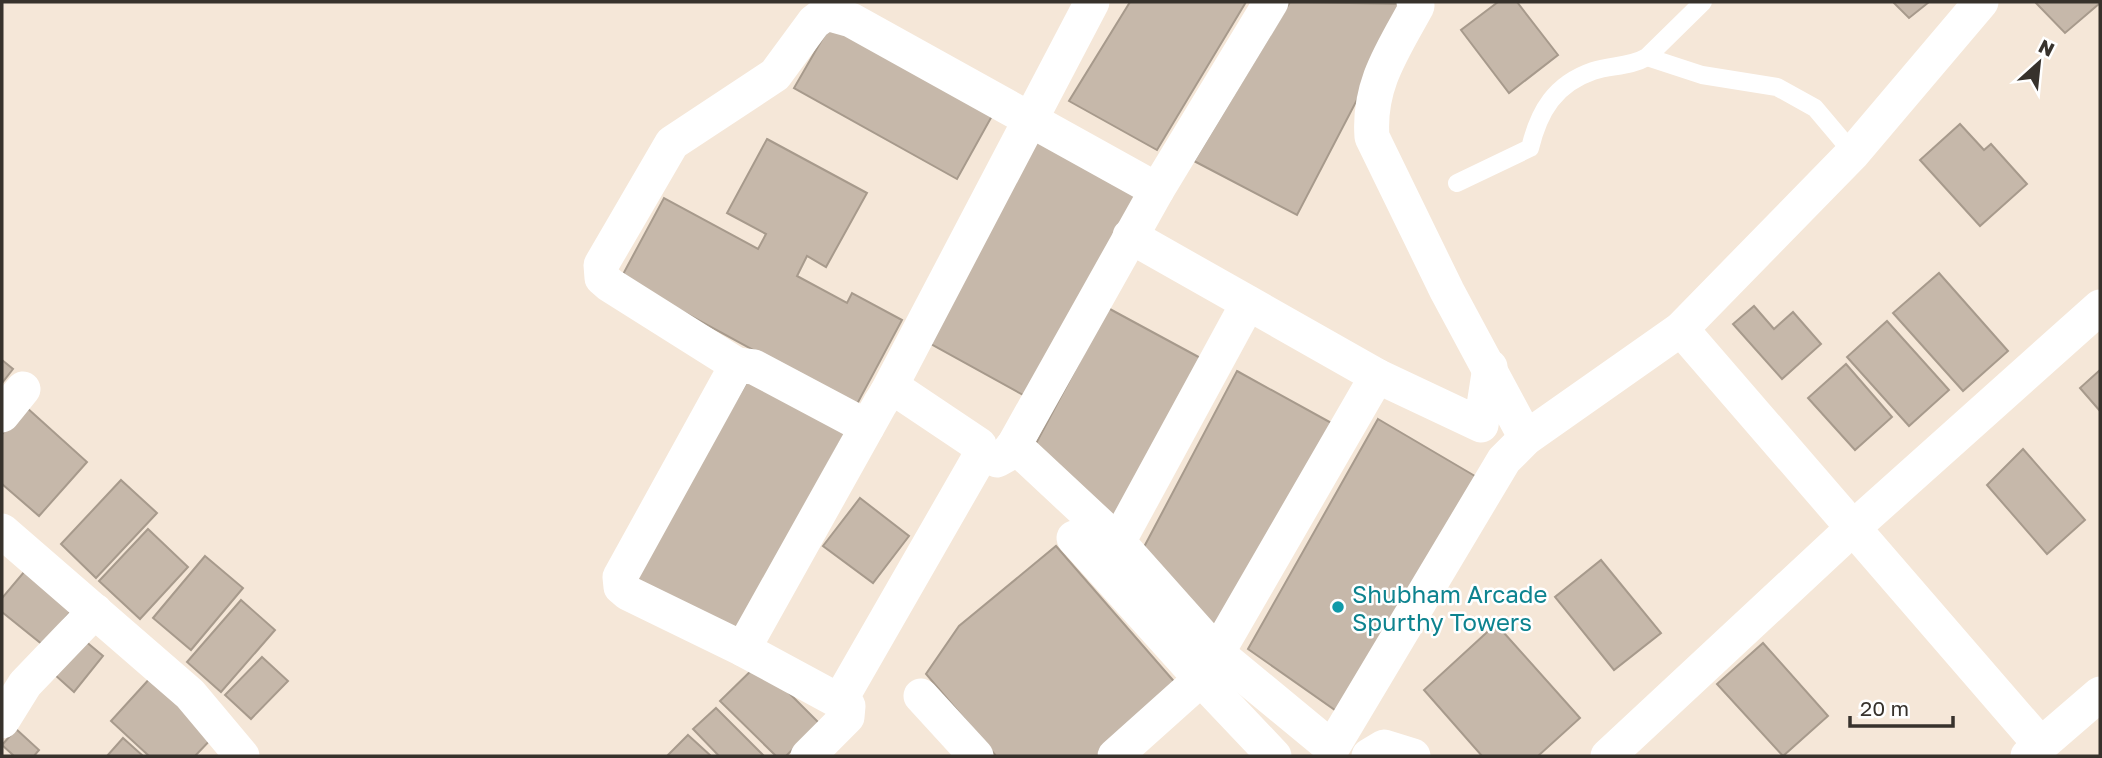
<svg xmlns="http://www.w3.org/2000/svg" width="2102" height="758" font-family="'Golos Text',sans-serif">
  <rect width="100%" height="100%" fill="#f5e7d8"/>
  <g fill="#c6b8aa" stroke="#a79a8c" stroke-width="2">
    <polygon points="1130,2 1246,2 1157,150 1069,101"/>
    <polygon points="1290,2 1407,4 1297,215 1194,161"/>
    <polygon points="1498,2 1517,2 1558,55 1509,93 1461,30"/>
    <polygon points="1893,2 1929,2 1909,18"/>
    <polygon points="2035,2 2100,2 2100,3 2065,33"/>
    <polygon points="831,24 997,107 957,179 794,88"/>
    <polygon points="1960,124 1984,150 1991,144 2027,184 1980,226 1920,160"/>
    <polygon points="1038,132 1141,190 1025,396 922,339"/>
    <polygon points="767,139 867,193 826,267 807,256 797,276 847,303 852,293 902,320 856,406 621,278 664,198 758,249 766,234 727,213"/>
    <polygon points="1939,273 2008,351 1963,391 1893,313"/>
    <polygon points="1754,306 1774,329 1793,312 1821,344 1782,379 1733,324"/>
    <polygon points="1108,308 1206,361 1120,526 1033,449"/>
    <polygon points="1887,321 1949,390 1909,426 1847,357"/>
    <polygon points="2,360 13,369 2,383"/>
    <polygon points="1846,364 1892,417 1855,450 1808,398"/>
    <polygon points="2100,370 2100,411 2080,388"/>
    <polygon points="1237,371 1335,425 1215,639 1144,547"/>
    <polygon points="748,380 845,433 734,636 629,586"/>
    <polygon points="26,407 87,462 39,516 2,484 2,434"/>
    <polygon points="1378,419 1480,479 1342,715 1248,649"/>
    <polygon points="2023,449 2085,520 2047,554 1987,485"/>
    <polygon points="121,480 157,513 96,578 61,544"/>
    <polygon points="860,498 909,536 873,583 823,546"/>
    <polygon points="148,529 188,567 140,619 99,581"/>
    <polygon points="1056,546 1178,686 1097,756 996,756 926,674 959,626"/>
    <polygon points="205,556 243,588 191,650 153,618"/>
    <polygon points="1601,560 1661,633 1614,670 1555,597"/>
    <polygon points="30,565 77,604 43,645 2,612 2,598"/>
    <polygon points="241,600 275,630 221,692 187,662"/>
    <polygon points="1496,624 1580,718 1538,756 1482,756 1424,690"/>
    <polygon points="84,640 103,656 74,692 55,675"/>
    <polygon points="1763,643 1828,716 1783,756 1717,684"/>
    <polygon points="262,657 288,681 251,719 225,695"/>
    <polygon points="759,663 819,723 786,756 776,756 720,701"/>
    <polygon points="152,676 216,734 195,756 149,756 111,721"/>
    <polygon points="716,708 764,756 719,756 693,729"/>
    <polygon points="16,729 39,750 34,756 14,756 2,745"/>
    <polygon points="688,735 711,756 667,756"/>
    <polygon points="123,738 143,756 107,756"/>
  </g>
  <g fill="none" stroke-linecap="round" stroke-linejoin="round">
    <g stroke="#fff" stroke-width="18">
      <polyline points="1647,57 1702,75 1777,87 1815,108 1853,153"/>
      <path d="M1457 183 1530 148C1539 111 1555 84 1593 71 1611 65 1630 67 1647 57L1703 2"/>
    </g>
    <g stroke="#fff" stroke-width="35">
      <path d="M1414 2 1417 6C1393 50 1368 85 1372 137L1447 291 1526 438"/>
      <polyline points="1130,236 1377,376 1481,425 1490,367"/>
      <polyline points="1681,329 2041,745"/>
      <polyline points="737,365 610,285 602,278 601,265 672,143 775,75 814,22 826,13 851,20 1157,190"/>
      <polyline points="887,393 1092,2"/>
      <polyline points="2,415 23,389"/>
      <polyline points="1014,445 1118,542 1217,653 1332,748 1504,460 1526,438 1681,329 1853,153 1981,2"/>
      <polyline points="997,460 1006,455 1014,445 1157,190 1271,2"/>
      <polyline points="2,531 190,694 242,756"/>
      <polyline points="1074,538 1201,679"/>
      <polyline points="1118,542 1248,303"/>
      <polyline points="743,649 880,404 887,393 900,392 979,445 978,460 839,702"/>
      <polyline points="1217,653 1377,376"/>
      <polyline points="921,696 976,756"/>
      <polyline points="2,721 25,684 95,611"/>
      <polyline points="808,756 847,717 848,706 743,649 628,593 621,587 620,577 737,365 754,367 867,427"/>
      <polyline points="1115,756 1201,679 1274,756"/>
      <polyline points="1369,756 1384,747 1413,756"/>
      <polyline points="1608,756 1853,528 2100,307"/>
      <polyline points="2028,756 2100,694"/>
    </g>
  </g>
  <circle fill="#0f9aa8" stroke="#fff" stroke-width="2.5" cx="1338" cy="607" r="7"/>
  <g text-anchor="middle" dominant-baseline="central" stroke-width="5" stroke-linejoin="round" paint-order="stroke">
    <g font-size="24" fill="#0d838f" stroke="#fff" text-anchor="start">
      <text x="1352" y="593">Shubham Arcade<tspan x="1352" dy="28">Spurthy Towers</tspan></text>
    </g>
  </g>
  <rect width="2102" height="758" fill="none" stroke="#37322c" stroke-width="7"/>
  <g transform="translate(2039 63) rotate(27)" stroke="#ffffff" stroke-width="5" paint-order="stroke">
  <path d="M0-5L12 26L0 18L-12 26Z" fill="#37322c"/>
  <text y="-10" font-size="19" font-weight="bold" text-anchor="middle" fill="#37322c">N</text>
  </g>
  <path d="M1850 716v10h103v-10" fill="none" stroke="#37322c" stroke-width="3.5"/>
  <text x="1860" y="716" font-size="21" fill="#37322c" stroke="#ffffff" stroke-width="5" paint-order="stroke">20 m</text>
</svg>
